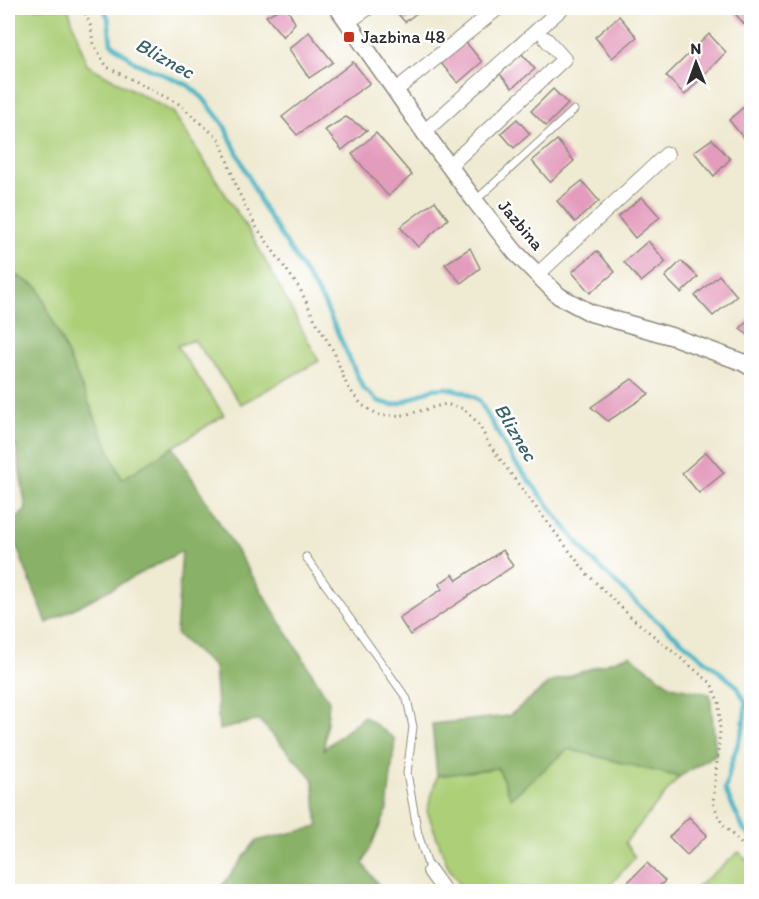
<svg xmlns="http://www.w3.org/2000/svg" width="759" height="899" font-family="Itim,sans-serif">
  <rect width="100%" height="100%" fill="#fff"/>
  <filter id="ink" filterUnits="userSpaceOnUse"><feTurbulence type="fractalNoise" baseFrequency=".0167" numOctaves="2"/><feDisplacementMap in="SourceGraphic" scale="12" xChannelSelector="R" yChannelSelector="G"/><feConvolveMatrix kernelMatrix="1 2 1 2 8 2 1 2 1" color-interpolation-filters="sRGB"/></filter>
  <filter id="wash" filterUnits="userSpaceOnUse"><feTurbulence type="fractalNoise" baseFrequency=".008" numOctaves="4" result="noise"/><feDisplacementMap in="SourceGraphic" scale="24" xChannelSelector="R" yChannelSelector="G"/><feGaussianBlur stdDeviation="1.35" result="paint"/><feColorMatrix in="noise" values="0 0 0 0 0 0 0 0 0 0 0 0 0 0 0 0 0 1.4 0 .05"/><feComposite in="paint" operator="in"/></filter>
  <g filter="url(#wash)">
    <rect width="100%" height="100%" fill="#efead2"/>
    <g fill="#accf77" stroke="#6c7d51" stroke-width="1.5">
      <polygon points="8,8 68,8 87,65 173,112 252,236 319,361 241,404 194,340 177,346 224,415 122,480 38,287 8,271"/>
      <polygon points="568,749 679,777 625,843 635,857 607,889 610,891 464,891 448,867 427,811 437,776 498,768 511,798"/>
      <polygon points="739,852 751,865 751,891 692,891"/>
    </g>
    <g fill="#89b268" stroke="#5a6e4a" stroke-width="1.5">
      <polygon points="8,271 38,287 122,479 173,447 329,701 324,749 364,716 395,739 387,810 363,864 383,891 332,891 321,889 319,892 218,891 256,841 318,827 313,779 259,720 219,730 214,667 176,634 182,551 47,623 8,525 26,510 16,445 8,449"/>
      <polygon points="630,655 671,686 710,694 716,754 679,777 568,749 511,798 498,768 437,776 432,724 509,716 549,683"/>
    </g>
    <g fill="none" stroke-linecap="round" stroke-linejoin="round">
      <polyline stroke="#49b5c5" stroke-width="4.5" points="103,8 108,17 111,43 136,63 188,85 203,98 224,125 263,207 324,303 363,388 378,401 392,405 401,403 432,389 447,388 464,392 479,400 513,460 589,557 646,612 737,686 746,703 743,729 732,761 725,790 744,830 752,838"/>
    </g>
    <g id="blocks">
      <g fill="#e49cbd">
        <polygon points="281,8 287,8 295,23 283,37 266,16"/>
        <polygon points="393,8 423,8 405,22"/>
        <polygon points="730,8 752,8 752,22 746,26"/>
        <polygon points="619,16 637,37 612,58 595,37"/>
        <polygon points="309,32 333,62 309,78 289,49"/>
        <polygon points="709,34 726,52 685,95 666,76"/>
        <polygon points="465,41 482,62 458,83 440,62"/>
        <polygon points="522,54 535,69 512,88 499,73"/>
        <polygon points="353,62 370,83 297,135 282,117"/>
        <polygon points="553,89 568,104 546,126 531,111"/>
        <polygon points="748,103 752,109 752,137 746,141 729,120"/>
        <polygon points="346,117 367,130 342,150 325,130"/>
        <polygon points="517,119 530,134 514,148 501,133"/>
        <polygon points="376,133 412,175 388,196 352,154"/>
        <polygon points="712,139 730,159 714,176 694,152"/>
        <polygon points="557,140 574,161 550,182 532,161"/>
        <polygon points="582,181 599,201 575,222 557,201"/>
        <polygon points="642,197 660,217 635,238 618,217"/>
        <polygon points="435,201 448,219 418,247 400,227"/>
        <polygon points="648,241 666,262 641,282 624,262"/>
        <polygon points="470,248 480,268 461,283 445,264"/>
        <polygon points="597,251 615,272 590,293 572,272"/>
        <polygon points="681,261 698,277 681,293 665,277"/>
        <polygon points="719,275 737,296 713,316 695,296"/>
        <polygon points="752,316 752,338 740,329"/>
        <polygon points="632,379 649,394 608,421 591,407"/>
        <polygon points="706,452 724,473 699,493 682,473"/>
        <polygon points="503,550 513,566 410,635 399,618 442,589 439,584 453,574 457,580"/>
        <polygon points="689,817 707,835 687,855 669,837"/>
        <polygon points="647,863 665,881 653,892 635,892 627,883"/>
      </g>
    </g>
  </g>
  <g filter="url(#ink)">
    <use href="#blocks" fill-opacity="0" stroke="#8d8a7e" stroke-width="1.5"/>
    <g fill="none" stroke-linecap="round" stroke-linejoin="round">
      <g stroke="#8d8a7e" stroke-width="9">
        <g id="service">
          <polyline points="475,201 574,110"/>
          <polyline points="306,557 407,699 413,727 407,773 418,834 430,871"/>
        </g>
      </g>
      <g stroke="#8d8a7e" stroke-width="16">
        <g id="minor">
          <polyline points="348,22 368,8"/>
          <polyline points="396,90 498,8"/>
          <polyline points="424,132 562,8"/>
          <polyline points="449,166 564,59 546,39"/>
          <polyline points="538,274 667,154"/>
          <polyline points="430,871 445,892"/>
        </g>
      </g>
      <g stroke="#8d8a7e" stroke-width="19">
        <polyline id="tertiary" points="338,8 424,132 475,201 515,252 559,296 591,313 674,337 742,362 752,368"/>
      </g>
      <polyline stroke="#8d8a7e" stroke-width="3" stroke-dasharray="1.5 4.5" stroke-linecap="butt" points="83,8 91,27 93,43 107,67 179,104 220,140 238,191 255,225 300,289 315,320 334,352 347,386 362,405 381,416 404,415 446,404 464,409 478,423 489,444 524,492 588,575 632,618 711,683 719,703 720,731 713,803 722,824 752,855"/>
      <use href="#service" stroke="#fff" stroke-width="7"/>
      <use href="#minor" stroke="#fff" stroke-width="14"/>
      <use href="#tertiary" stroke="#fff" stroke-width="16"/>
    </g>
  </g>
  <rect fill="#c8321e" stroke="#fff" stroke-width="2" x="343" y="31" width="12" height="12" rx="3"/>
  <g text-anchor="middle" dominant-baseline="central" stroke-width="5" stroke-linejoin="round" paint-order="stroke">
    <g font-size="18" fill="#2b2b2b" stroke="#fff" text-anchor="start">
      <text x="361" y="37">Jazbina 48</text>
    </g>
    <g font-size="18" fill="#2b2b2b" stroke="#fff">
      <text transform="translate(521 225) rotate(50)">Jazbina</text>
    </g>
    <g font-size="20" font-style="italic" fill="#376269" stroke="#fff">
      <text transform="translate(165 58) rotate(29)">Bliznec</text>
      <text transform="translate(516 432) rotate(59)">Bliznec</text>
    </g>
  </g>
  <rect width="759" height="899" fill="none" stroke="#fff" stroke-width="30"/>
  <g transform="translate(696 63) rotate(359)" stroke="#ffffff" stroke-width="4.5" paint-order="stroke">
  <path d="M0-4.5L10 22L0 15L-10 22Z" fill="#2b2b2b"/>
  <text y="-9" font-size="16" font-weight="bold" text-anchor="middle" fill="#2b2b2b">N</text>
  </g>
</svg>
